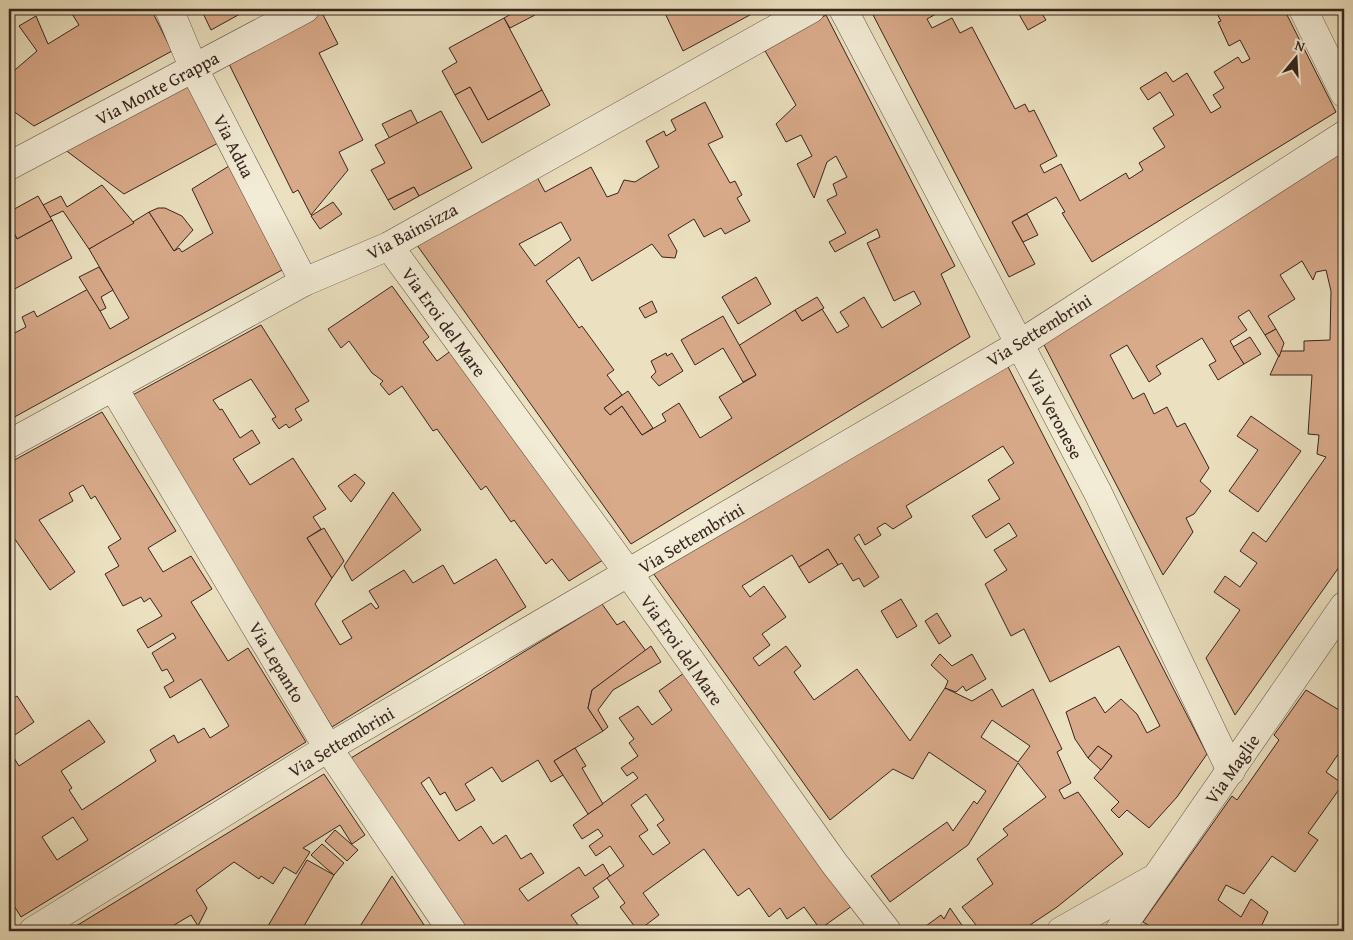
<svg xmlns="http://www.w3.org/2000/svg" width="1353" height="940" font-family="'Gentium Book Plus',serif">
  <rect width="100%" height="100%" fill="#ebe0bf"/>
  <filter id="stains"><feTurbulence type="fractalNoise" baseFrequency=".004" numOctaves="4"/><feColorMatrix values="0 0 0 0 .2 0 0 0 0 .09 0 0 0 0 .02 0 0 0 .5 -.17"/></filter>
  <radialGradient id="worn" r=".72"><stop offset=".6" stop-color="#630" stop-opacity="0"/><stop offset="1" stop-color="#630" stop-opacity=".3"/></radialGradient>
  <g fill="#d9aa8a" stroke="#37251e" fill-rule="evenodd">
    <polygon points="69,9 151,9 172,51 34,126 9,108 9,75 37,51 19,26 36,16 48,44 79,25"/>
    <polygon points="201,9 249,9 211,30"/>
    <polygon points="320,9 338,44 319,53 363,140 339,152 348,170 311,215 298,190 293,193 227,60"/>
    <polygon points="520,9 532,9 535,15 510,28 504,18"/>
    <polygon points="663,9 761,9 683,51"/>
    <polygon points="870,9 945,9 927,19 932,28 952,18 960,33 972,27 1015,109 1025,104 1029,112 1034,110 1057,156 1040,165 1044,173 1061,164 1080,201 1126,173 1129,179 1143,170 1139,163 1165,147 1153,128 1174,115 1160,92 1148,100 1140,88 1166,72 1173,82 1187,73 1211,113 1221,107 1213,95 1224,88 1214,72 1238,57 1242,63 1250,59 1240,40 1229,46 1218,22 1221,21 1215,10 1216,9 1284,9 1336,112 1092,262 1062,213 1065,212 1056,197 1012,222 1035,264 1009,277"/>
    <polygon points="1016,9 1039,9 1046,20 1028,30"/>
    <polygon points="1335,9 1344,9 1344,27"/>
    <path d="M826 15 955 266 941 274 970 337 631 544 414 241 536 175 545 192 591 167 607 197 618 193 624 180 635 182 659 167 646 141 664 131 666 136 676 130 671 120 705 102 723 137 708 144 730 183 735 181 742 195 737 198 750 221 725 234 721 228 704 237 694 219 668 235 677 251 675 258 662 257 652 244 592 281 579 257 546 281 579 328 582 326 614 370 607 375 622 395 604 408 610 415 622 406 642 435 666 421 662 414 679 403 700 438 732 418 719 397 756 375 738 346 795 310 802 321 822 309 837 333 849 326 840 312 864 297 882 328 921 304 914 291 894 301 867 243 880 237 877 229 835 252 829 242 846 233 827 200 837 195 833 184 847 177 836 156 827 162 814 198 797 164 812 156 801 135 786 142 776 124 796 105 764 49ZM561 222 571 240 535 266 519 244Z"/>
    <polygon points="504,18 542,90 488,120 470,87 455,95 442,71 457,62 449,48"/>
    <polygon points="188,82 218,143 124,194 64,149"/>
    <polygon points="470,87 488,120 542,90 550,105 482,143 455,95"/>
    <polygon points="411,110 418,124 390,139 382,124"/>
    <polygon points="441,111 472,168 419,196 414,187 388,200 371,170 385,163 375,145"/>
    <polygon points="1344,150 1344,560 1235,715 1206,658 1240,610 1214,592 1225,576 1240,587 1257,563 1240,551 1253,532 1266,542 1326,457 1317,454 1319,435 1308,434 1312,375 1270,375 1281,351 1304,351 1304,341 1330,340 1331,291 1326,270 1316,272 1313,280 1302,261 1280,275 1295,299 1268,316 1276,329 1265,335 1249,310 1238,317 1247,330 1230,341 1244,364 1218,380 1209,365 1216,361 1202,338 1156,366 1161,374 1149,382 1127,345 1110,355 1133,399 1144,393 1154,414 1167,407 1177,427 1185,423 1209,468 1200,481 1211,491 1194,514 1186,518 1193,532 1163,575 1041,339"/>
    <polygon points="229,166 282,270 9,420 9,336 26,327 22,317 34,311 37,317 88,289 110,329 129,318 89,249 149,212 174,251 179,248 182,252 213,233 192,189"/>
    <polygon points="102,185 134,223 89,249 63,211 50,217 43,205 61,196 67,207"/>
    <polygon points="414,187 419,196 394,210 388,200"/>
    <polygon points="38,196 52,220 17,239 9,223 9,212"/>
    <polygon points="333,202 342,214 320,229 311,216"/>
    <polygon points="158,208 165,208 182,216 193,230 174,251 149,212"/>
    <polygon points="1027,214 1038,235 1023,242 1012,222"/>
    <polygon points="52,220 72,258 9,292 9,223 17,239"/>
    <polygon points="99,267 113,290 101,297 106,308 100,311 79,277"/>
    <polygon points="756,277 771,304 738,324 722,297"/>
    <polygon points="392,286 429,337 423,342 437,361 452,350 603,560 569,581 552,559 546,564 514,520 511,522 486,486 481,490 437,429 433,431 402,386 389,395 380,384 383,381 372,373 349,341 341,348 328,329"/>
    <polygon points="817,297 824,308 802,321 795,310"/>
    <polygon points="652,301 657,312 645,318 639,308"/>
    <polygon points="723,316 756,375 743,382 723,348 695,365 681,340"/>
    <polygon points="261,325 309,401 295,409 302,420 289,428 286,424 279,429 272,419 276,417 251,379 213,400 220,410 222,409 240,438 252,430 260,443 233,459 250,485 293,458 326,509 313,517 321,529 307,538 332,578 315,604 340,645 352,638 342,621 371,603 376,609 379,607 369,591 404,570 413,583 443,565 454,584 496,559 526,607 332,727 129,397"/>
    <polygon points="1276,329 1284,343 1279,357 1265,335"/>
    <polygon points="1250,337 1261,354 1244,364 1233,347"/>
    <polygon points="666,353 667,356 672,353 683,371 659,386 651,377 656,372 651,361"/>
    <path d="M1004 359 1207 754 1177 797 1149 828 1127 810 1119 818 1111 810 1119 802 1094 778 1112 756 1098 746 1088 758 1075 739 1066 712 1095 697 1105 713 1121 699 1137 714 1147 733 1160 726 1119 646 1050 682 1024 629 1011 636 985 584 1007 570 994 550 1017 536 1009 523 986 538 972 516 1000 499 988 480 1014 463 1003 446 906 506 912 517 893 529 885 523 877 528 881 535 865 545 859 534 854 538 879 577 864 587 859 578 853 581 842 563 838 565 828 549 799 567 792 555 742 586 750 597 764 586 786 617 762 634 770 645 753 658 759 666 786 646 801 666 794 672 814 700 857 669 910 741 945 688 972 701 992 689 1002 707 1033 689 1062 749 1057 752 1071 783 1059 790 1064 799 1078 792 1123 854 1057 907 1021 931H919L941 915 944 919 950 908 966 931 976 925 962 907 993 884 977 859 1008 835 1003 829 1046 797 1018 763 968 845 890 902 871 876 947 822 953 831 974 801 977 804 986 791 929 752 913 779 893 769 830 820 653 573ZM992 720 1030 746 1018 762 981 737Z"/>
    <polygon points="628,391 653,428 642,435 622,406 610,415 604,408"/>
    <path d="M102 412 176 531 148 548 163 572 191 556 212 589 191 602 228 661 248 648 306 742 21 917 9 898V750L19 766 89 720 105 742 61 771 72 788 69 790 82 810 156 761 150 750 174 735 178 743 204 728 210 738 229 726 201 679 170 698 164 687 174 681 167 669 162 671 152 653 176 638 173 633 148 648 137 630 162 616 150 598 144 602 141 597 123 606 105 574 119 566 108 547 121 539 95 496 91 499 83 485 69 493 73 501 39 520 75 572 50 590 10 532 9 533V463ZM73 817 88 840 57 860 42 837Z"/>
    <polygon points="1251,416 1301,451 1258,512 1229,491 1258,450 1237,436"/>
    <polygon points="355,474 365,483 351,502 338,486"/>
    <polygon points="393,492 421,530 352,581 344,566"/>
    <polygon points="324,528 344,561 332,578 307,538"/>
    <polygon points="828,549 838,565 809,583 799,567"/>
    <polygon points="901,599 917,626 897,638 881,611"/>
    <polygon points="602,604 617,625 624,621 646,651 592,690 588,708 603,731 554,761 563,775 551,782 538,760 502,782 492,767 465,784 475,800 456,811 445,792 440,795 429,777 421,783 459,841 481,826 493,844 506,835 521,859 531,853 544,873 519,889 528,901 579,867 585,876 603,864 610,876 593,888 599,897 571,915 578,925 570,931 467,931 351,758"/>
    <polygon points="937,613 951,636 939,644 925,621"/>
    <polygon points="651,646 661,662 613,690 598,710 608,727 603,731 588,708 592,690"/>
    <polygon points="940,654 952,666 972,654 986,679 966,691 963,686 956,692 945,688 948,681 931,665"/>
    <path d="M684 673 852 906 820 929 804 907 787 919 780 908 769 917 749 888 738 896 704 849 643 893 659 915 638 931 620 907 625 903 607 878 624 866 610 846 596 856 589 846 603 836 598 829 582 839 573 825 638 778 633 772 627 776 621 768 638 756 629 743 634 739 619 718 638 706 652 725 672 710 659 691ZM646 794 664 820 657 825 670 843 653 855 639 836 648 830 631 805Z"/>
    <polygon points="1306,690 1344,713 1344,756 1339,753 1326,772 1343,784 1308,833 1318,840 1295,872 1272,856 1244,894 1226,885 1218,900 1241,917 1251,899 1268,912 1259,931 1158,931 1143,922 1232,796 1237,800 1279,740 1274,735"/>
    <polygon points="17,696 34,722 9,739 9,701"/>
    <polygon points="1098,746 1112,756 1101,770 1088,758"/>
    <polygon points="575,748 586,766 582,768 603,804 588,814 554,761"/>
    <polygon points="324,774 365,835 352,844 340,825 303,848 310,852 296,874 284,867 273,884 261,876 259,879 234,862 196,890 207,908 198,926 191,915 164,931 68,931"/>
    <polygon points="335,830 358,850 347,861 325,841"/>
    <polygon points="322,844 344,863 334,875 311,855"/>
    <polygon points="307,860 334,875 301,931 265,931"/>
    <polygon points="392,876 428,931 357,931"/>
  </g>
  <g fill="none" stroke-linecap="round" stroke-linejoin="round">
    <g stroke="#645446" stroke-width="29">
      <g id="minor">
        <polyline points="169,9 194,69 304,282"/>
        <polyline points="843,9 1098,493 1231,771"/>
        <polyline points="1303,9 1344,93"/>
        <polyline points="9,166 305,9"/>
        <polyline points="389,246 629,574 834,863 887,931"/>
        <polyline points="113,387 328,748 452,931"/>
        <polyline points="9,444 304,282 389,246 811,9"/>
        <polyline points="33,931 328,748 1018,345 1344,135"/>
        <polyline points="1061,931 1151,880"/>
        <polyline points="1119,931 1344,606"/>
      </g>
    </g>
    <use href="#minor" stroke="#f2ebd5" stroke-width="28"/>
  </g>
  <g text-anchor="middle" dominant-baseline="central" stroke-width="4.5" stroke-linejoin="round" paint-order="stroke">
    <g font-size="18" fill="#37251e" stroke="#f2ebd5">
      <text transform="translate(157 88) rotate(-28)">Via Monte Grappa</text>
      <text transform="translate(234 146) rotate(63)">Via Adua</text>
      <text transform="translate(412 231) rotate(-28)">Via Bainsizza</text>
      <text transform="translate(444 322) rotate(54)">Via Eroi del Mare</text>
      <text transform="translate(1039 330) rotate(-32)">Via Settembrini</text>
      <text transform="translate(1055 414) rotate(62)">Via Veronese</text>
      <text transform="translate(691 538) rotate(-31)">Via Settembrini</text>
      <text transform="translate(682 650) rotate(55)">Via Eroi del Mare</text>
      <text transform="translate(277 662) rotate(59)">Via Lepanto</text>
      <text transform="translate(341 742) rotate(-31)">Via Settembrini</text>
      <text transform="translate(1232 769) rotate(-55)">Via Maglie</text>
    </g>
  </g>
  <rect width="1353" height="940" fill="none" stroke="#ebe0bf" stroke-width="30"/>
  <rect x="10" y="10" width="1333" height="920" fill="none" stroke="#37251e" stroke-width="2.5"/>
  <rect x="15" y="15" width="1323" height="910" fill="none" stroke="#37251e"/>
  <g transform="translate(1296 58) rotate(18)" stroke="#f2ebd5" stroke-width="4" paint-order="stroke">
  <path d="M0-4L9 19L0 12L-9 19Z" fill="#37251e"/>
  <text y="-8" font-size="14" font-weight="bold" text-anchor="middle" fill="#37251e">N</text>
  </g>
  <rect width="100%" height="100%" filter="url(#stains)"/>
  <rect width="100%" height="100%" fill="url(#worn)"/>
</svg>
